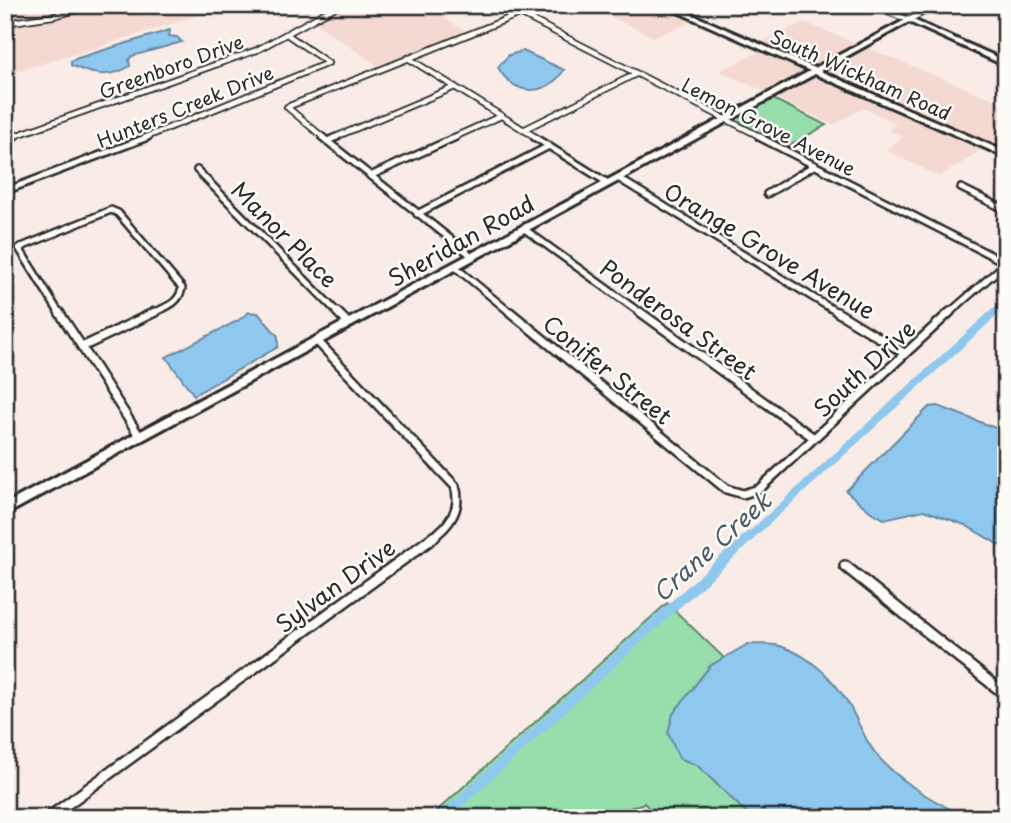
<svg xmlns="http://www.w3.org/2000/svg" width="1011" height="823" font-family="'Playpen Sans',sans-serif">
  <rect width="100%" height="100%" fill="#f9ece6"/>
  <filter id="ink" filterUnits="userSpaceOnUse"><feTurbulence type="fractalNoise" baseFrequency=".0143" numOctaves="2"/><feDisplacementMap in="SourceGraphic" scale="14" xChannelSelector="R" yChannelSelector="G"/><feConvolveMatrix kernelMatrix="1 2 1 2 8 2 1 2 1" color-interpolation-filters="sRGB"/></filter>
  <g filter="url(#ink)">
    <g fill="#f4d9d2">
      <polygon points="5,5 224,6 230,5 5,77 98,46 5,75"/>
      <polygon points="337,5 477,5 444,18 469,33 379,67 308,18"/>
      <polygon points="587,5 654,5 692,22 653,37"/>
      <polygon points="804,22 858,44 814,68 759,43"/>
      <polygon points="863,46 1006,104 1006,152 819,70"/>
      <polygon points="759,52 806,72 768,93 719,71"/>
      <polygon points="811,75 981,150 940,177 885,150 903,137 889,130 896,123 863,108 833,125 773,96"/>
    </g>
    <g fill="#96deac" stroke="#60846c" stroke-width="2">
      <polygon points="771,98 826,125 785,148 732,122 731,119"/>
      <polygon points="667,603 724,658 710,666 673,714 679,758 697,765 752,818 659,818 644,803 602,818 429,818"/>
    </g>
    <g fill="#8fc8ee" stroke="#6789a0" stroke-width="2">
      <path d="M170 30 169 36 177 37 182 42 132 56 129 60 130 66C110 79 92 75 71 65V61L78 58Z"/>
      <path d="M523 51 564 70C546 98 513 96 498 67L509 55Z"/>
      <polygon points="249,312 258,313 278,336 278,347 194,395 166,357 239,320"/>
      <polygon points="938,406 1006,432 1006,549 965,525 924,510 884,519 871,512 846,491 929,407"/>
      <path d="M748 644C758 645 771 643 780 646 809 655 833 678 848 703 860 724 866 745 883 762 908 787 937 803 968 818H752L697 765 679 758 668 733 673 714 710 666Z"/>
    </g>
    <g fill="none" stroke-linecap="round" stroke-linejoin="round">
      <polyline stroke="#8fc8ee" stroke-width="6" points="993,314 1006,302"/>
      <polyline stroke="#8fc8ee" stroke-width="8" points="748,538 995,312"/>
      <polyline stroke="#8fc8ee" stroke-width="10" points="442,818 750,536"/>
      <g stroke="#2b2b2b" stroke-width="8">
        <g id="street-far3">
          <polyline points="870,5 909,20 936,5"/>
          <polyline points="520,14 763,138"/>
          <polyline points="5,23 53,16 96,5"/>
          <polyline points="408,58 537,138"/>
          <polyline points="523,130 636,74"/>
          <polyline points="9,138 257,50 339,5"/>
          <polyline points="144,138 328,63 288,35"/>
          <polyline points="324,138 287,107 542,5"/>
          <polyline points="333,138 455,87"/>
          <polyline points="452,138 501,116"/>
        </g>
      </g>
      <g stroke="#2b2b2b" stroke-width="10">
        <g id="street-far2">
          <polyline points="322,137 472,256"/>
          <polyline points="534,137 608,183"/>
          <polyline points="759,137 1006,263"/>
          <polyline points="5,140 14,137"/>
          <polyline points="327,141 337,137"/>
          <polyline points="197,170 339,314"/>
          <polyline points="370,176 456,137"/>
          <polyline points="618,178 840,314"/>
          <polyline points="961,188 1006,210"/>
          <polyline points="5,191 148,137"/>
          <polyline points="767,194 815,165"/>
          <polyline points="417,214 549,146"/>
          <polyline points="523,228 642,314"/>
          <polyline points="454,266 512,314"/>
          <path d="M60 314 19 248 111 210 118 213 182 288C179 304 165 307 151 314"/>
          <polyline points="948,314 1006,263"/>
        </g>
      </g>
      <g stroke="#2b2b2b" stroke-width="12">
        <g id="street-far1">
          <polyline points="59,312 82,347 155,312"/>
          <polyline points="337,312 348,323"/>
          <polyline points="510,312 726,489 743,494 759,489 950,312"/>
          <polyline points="640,312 814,438"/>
          <polyline points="837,312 904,353"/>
          <path d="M318 342 455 486C462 509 450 525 432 538"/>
          <polyline points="82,347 140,437"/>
        </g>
      </g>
      <g stroke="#2b2b2b" stroke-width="14">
        <g id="street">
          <polyline points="845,566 1006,695"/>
          <polyline points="48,818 435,536"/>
        </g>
      </g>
      <g stroke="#2b2b2b" stroke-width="6">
        <polygon id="secondary" points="662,5 670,5 815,68 907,19 911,19 1006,61 1006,66 909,22 820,71 1006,152 1006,157 815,74 5,515 5,504 810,71"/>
      </g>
      <use href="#street-far3" stroke="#fdfcf7" stroke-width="4.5"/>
      <use href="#street-far2" stroke="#fdfcf7" stroke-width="5"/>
      <use href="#street-far1" stroke="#fdfcf7" stroke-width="7"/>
      <use href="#street" stroke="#fdfcf7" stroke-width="9"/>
      <use href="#secondary" fill="#fdfcf7" fill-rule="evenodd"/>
    </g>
  </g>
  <g text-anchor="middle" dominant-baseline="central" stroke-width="5" stroke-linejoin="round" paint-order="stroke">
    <g font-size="19" fill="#2b2b2b" stroke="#fdfcf7">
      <text transform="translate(171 66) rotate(-20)">Greenboro Drive</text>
      <text transform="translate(861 74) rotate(24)">South Wickham Road</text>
      <text transform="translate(185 106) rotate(-22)">Hunters Creek Drive</text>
      <text transform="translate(769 126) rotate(27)">Lemon Grove Avenue</text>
    </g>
    <g font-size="23" fill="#2b2b2b" stroke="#fdfcf7">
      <text transform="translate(285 234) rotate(45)">Manor Place</text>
      <text transform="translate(461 240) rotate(-29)">Sheridan Road</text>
      <text transform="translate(770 250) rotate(31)">Orange Grove Avenue</text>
      <text transform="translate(679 319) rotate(36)">Ponderosa Street</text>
      <text transform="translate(864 368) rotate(-43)">South Drive</text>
      <text transform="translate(608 369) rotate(39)">Conifer Street</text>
      <text transform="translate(335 585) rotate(-36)">Sylvan Drive</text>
    </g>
    <g font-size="24" font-style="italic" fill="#495a66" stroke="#fdfcf7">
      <text transform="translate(711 546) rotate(-42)">Crane Creek</text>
    </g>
  </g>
  <rect width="1011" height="823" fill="none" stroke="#fdfcf7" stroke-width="28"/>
  <rect x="14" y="14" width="983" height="795" fill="none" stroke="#2b2b2b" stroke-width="2.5" filter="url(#ink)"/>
</svg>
